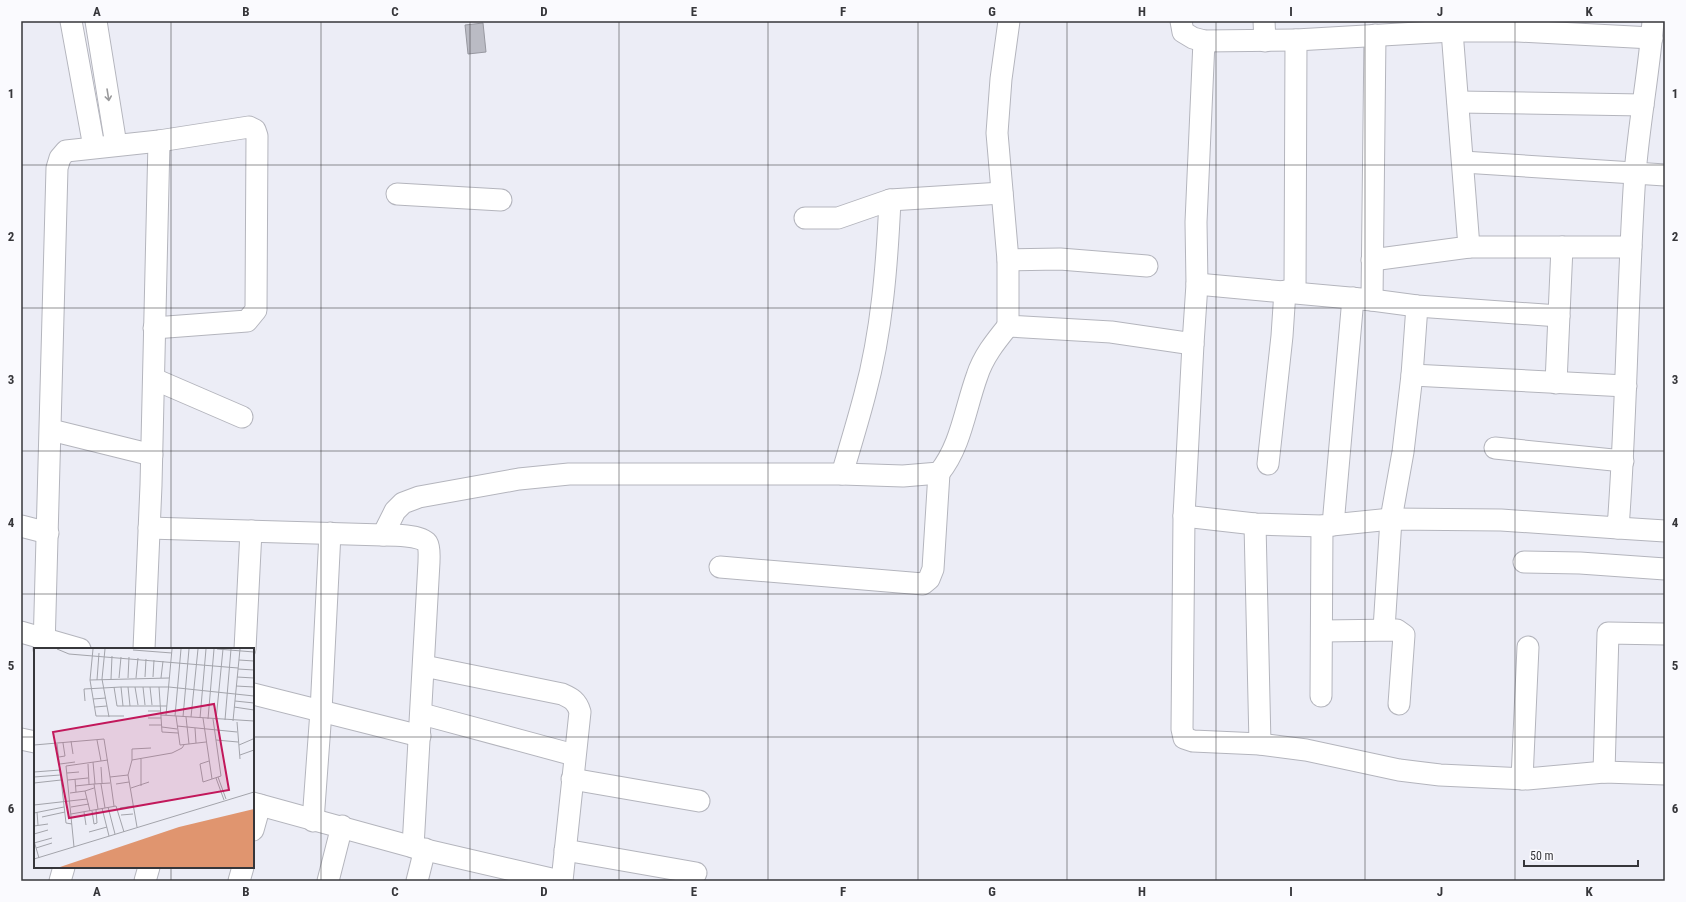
<svg xmlns="http://www.w3.org/2000/svg" width="1686" height="902" font-family="'Roboto Condensed',sans-serif">
  <rect width="100%" height="100%" fill="#ecedf6"/>
  <polygon fill="#babbc4" stroke="#9798a0" points="483,23 486,52 468,54 465,25"/>
  <g fill="none" stroke-linecap="round" stroke-linejoin="round">
    <g stroke="#b4b5bd" stroke-width="23">
      <g id="minor">
        <polyline points="71,21 94,147"/>
        <polyline points="96,21 116,145"/>
        <polyline points="1009,21 1001,79 997,133 1008,260 1008,326 1111,332 1193,344 1197,284 1196,222 1204,41"/>
        <polyline points="1181,21 1183,32 1193,38 1204,41 1296,40"/>
        <polyline points="1264,21 1265,41"/>
        <polyline points="1458,102 1643,105"/>
        <polyline points="1463,162 1665,175"/>
        <polyline points="397,194 501,200"/>
        <polyline points="805,218 838,218 890,200 1002,193"/>
        <polyline points="1469,247 1631,247"/>
        <polyline points="1008,260 1060,259 1147,266"/>
        <polyline points="1372,260 1469,247 1452,31"/>
        <polyline points="1197,284 1372,300 1375,35"/>
        <polyline points="1295,292 1296,40 1452,31 1518,31 1652,38"/>
        <polyline points="1372,300 1417,306 1559,316"/>
        <polyline points="1193,344 1184,516 1182,729 1184,738 1193,741 1260,744 1306,750 1399,770 1440,775 1527,779 1604,772 1665,774"/>
        <polyline points="1412,375 1626,386"/>
        <polyline points="154,379 242,417"/>
        <polyline points="1556,383 1562,247"/>
        <polyline points="51,430 152,455"/>
        <polyline points="1495,448 1623,461"/>
        <polyline points="1268,464 1282,336 1285,291"/>
        <path d="M842 474C850 447 858 421 865 394 882 331 887 265 890 200"/>
        <path d="M1184 516 1255 524 1322 526 1391 519 1501 520 1618 528C1627 411 1627 292 1635 174 1639 123 1649 72 1653 21"/>
        <polyline points="1255,524 1260,744"/>
        <polyline points="1333,525 1353,298"/>
        <polyline points="21,526 48,533"/>
        <path d="M149 528 383 535C393 535 421 535 427 543 430 548 429 556 429 562L413 847"/>
        <polyline points="1618,528 1665,531"/>
        <path d="M383 535 395 511 403 503 419 497 519 479 569 474H842L903 476 939 473C961 446 965 409 977 376 983 357 995 342 1008 326"/>
        <polyline points="1524,562 1580,563 1665,569"/>
        <polyline points="720,567 923,584 929,579 933,569 939,473"/>
        <polyline points="1384,629 1391,519 1403,452 1412,375 1417,306"/>
        <polyline points="1322,631 1397,630 1404,635 1399,704"/>
        <polyline points="21,632 80,649"/>
        <polyline points="44,649 57,168 60,158 66,151 159,141 249,127 255,130 257,136 256,310 247,321 154,328"/>
        <polyline points="144,649 151,485 159,141"/>
        <polyline points="245,649 251,531"/>
        <path d="M424 666 562 694C571 698 577 701 580 712L562 881"/>
        <polyline points="253,694 420,736"/>
        <polyline points="1321,696 1322,526"/>
        <polyline points="422,714 574,755"/>
        <polyline points="21,739 35,742"/>
        <polyline points="1604,772 1608,633 1665,634"/>
        <polyline points="572,779 699,801"/>
        <polyline points="1522,779 1528,647"/>
        <polyline points="253,803 413,847 560,881"/>
        <polyline points="313,821 321,711 330,533"/>
        <polyline points="253,830 260,805"/>
        <polyline points="565,850 696,873"/>
        <polyline points="60,881 64,867"/>
        <polyline points="145,881 149,867"/>
        <polyline points="239,881 243,867"/>
        <polyline points="328,881 342,826"/>
        <polyline points="417,881 425,849"/>
      </g>
    </g>
    <use href="#minor" stroke="#fff" stroke-width="21"/>
  </g>
  <defs><path id="oneway-shaft" d="M-6 0H5M1.5-3L5.5 0L1.5 3" fill="none" stroke-width="1.6" stroke-linecap="round" stroke-linejoin="round"/></defs>
  <use stroke="#9a9a9c" href="#oneway-shaft" transform="translate(108 95) rotate(81)"/>
  <path fill="none" stroke="#36363a" stroke-width="1" stroke-opacity="0.55" d="M171 21V649M321 21V881M470 21V881M619 21V881M768 21V881M918 21V881M1067 21V881M1216 21V881M1365 21V881M1515 21V881M21 165H1665M21 308H1665M21 451H1665M21 594H1665M21 737H35M253 737H1665M171 867V881"/>
  <g transform="translate(34 648)">
    <rect width="220" height="220" fill="#ecedf6"/>
    <path d="M220 161V219H26L145 179Z" fill="#e0956f"/>
    <path fill="none" stroke="#a3a4ab" stroke-width="1" d="M23 1 35 6 204 20M59 1 56 32 62 68H90M71 1 68 31 75 69M183 1 220 4M99 2 138 5M205 12 220 13M204 21 220 22M111 29 112 11M119 29 120 12M203 29 220 30M85 30 87 9M94 30 95 9M102 30 104 10M127 30 129 13M77 31 78 8M56 32 135 30M63 32 65 5M202 38 220 39M80 39 83 58H133M87 39 89 58M94 39 96 58M101 39 104 57M109 39 111 57M116 39 118 57M125 39 128 84 144 85M59 51 72 50M51 53 50 41 87 39H135L220 48M201 53 220 55M61 59 73 58M200 59 220 62M114 63H127M127 67 220 73M132 67 138 1M141 68 147 1M142 68 146 97 172 94M149 69 155 1M152 69 155 96M157 69 164 1M114 70H127M166 70 172 1M169 70 178 131M174 71 180 1M182 72 189 1M191 72 197 1M199 73 206 1M203 74 206 111M115 77H128M143 78 203 84M128 79 143 81M161 80 162 95M63 92 67 113M182 92 204 94M37 93 39 106M23 96 32 175 38 176M0 97 70 91 76 129M205 97 219 91M206 107 220 102M25 109 31 108 29 95M107 111V138M98 112V101L117 100M175 113 166 116 169 134 187 128 179 71M59 114 61 136M26 116 41 114M54 116 55 136M67 119 68 135M0 124 26 122M33 125 45 124M94 127 98 112 138 105 148 100 150 97M0 129 26 127M184 129 192 151M182 130 190 152M41 131 42 144M34 132 54 130M0 135 27 132M82 136 95 134M41 138 60 136M97 140 115 134M36 145 51 143M0 157 53 151M80 158 76 129 94 127 103 179M37 159 55 156M74 159 81 186M68 160 75 188M71 160 82 158 90 184M86 160 99 158M64 161 60 136 76 135M56 163 51 143 60 140M58 163 60 176 63 175 62 162M3 164 4 177M50 164 52 177M0 165 30 159M37 166 71 160 67 136M87 167 99 166M8 169 31 164M0 178 14 176M55 184 73 179M0 186 14 182M0 193 5 210M0 195 18 190M40 199 32 118 74 112M2 200 18 195M0 211 220 144"/>
    <path fill="#c2185b" fill-opacity="0.15" stroke="#c2185b" stroke-width="2" d="M180 56 195 142 35 170 19 84Z"/>
    <rect width="220" height="220" fill="none" stroke="#36363a" stroke-width="2"/>
  </g>
  <rect width="1686" height="902" fill="none" stroke="#fafafe" stroke-width="44"/>
  <path d="M1524 860v6h114v-6" fill="none" stroke="#36363a" stroke-width="2"/>
  <text x="1530" y="860" font-size="12" fill="#36363a" stroke="#fafafe" stroke-width="3" paint-order="stroke">50 m</text>
  <rect x="22" y="22" width="1642" height="858" fill="none" stroke="#36363a" stroke-width="1.5"/>
  <g font-size="13" text-anchor="middle" font-weight="bold" fill="#36363a">
    <text x="97" y="16">A</text>
    <text x="246" y="16">B</text>
    <text x="395" y="16">C</text>
    <text x="544" y="16">D</text>
    <text x="694" y="16">E</text>
    <text x="843" y="16">F</text>
    <text x="992" y="16">G</text>
    <text x="1142" y="16">H</text>
    <text x="1291" y="16">I</text>
    <text x="1440" y="16">J</text>
    <text x="1589" y="16">K</text>
    <text x="11" y="98">1</text>
    <text x="1675" y="98">1</text>
    <text x="11" y="241">2</text>
    <text x="1675" y="241">2</text>
    <text x="11" y="384">3</text>
    <text x="1675" y="384">3</text>
    <text x="11" y="527">4</text>
    <text x="1675" y="527">4</text>
    <text x="11" y="670">5</text>
    <text x="1675" y="670">5</text>
    <text x="11" y="813">6</text>
    <text x="1675" y="813">6</text>
    <text x="97" y="896">A</text>
    <text x="246" y="896">B</text>
    <text x="395" y="896">C</text>
    <text x="544" y="896">D</text>
    <text x="694" y="896">E</text>
    <text x="843" y="896">F</text>
    <text x="992" y="896">G</text>
    <text x="1142" y="896">H</text>
    <text x="1291" y="896">I</text>
    <text x="1440" y="896">J</text>
    <text x="1589" y="896">K</text>
  </g>
</svg>
